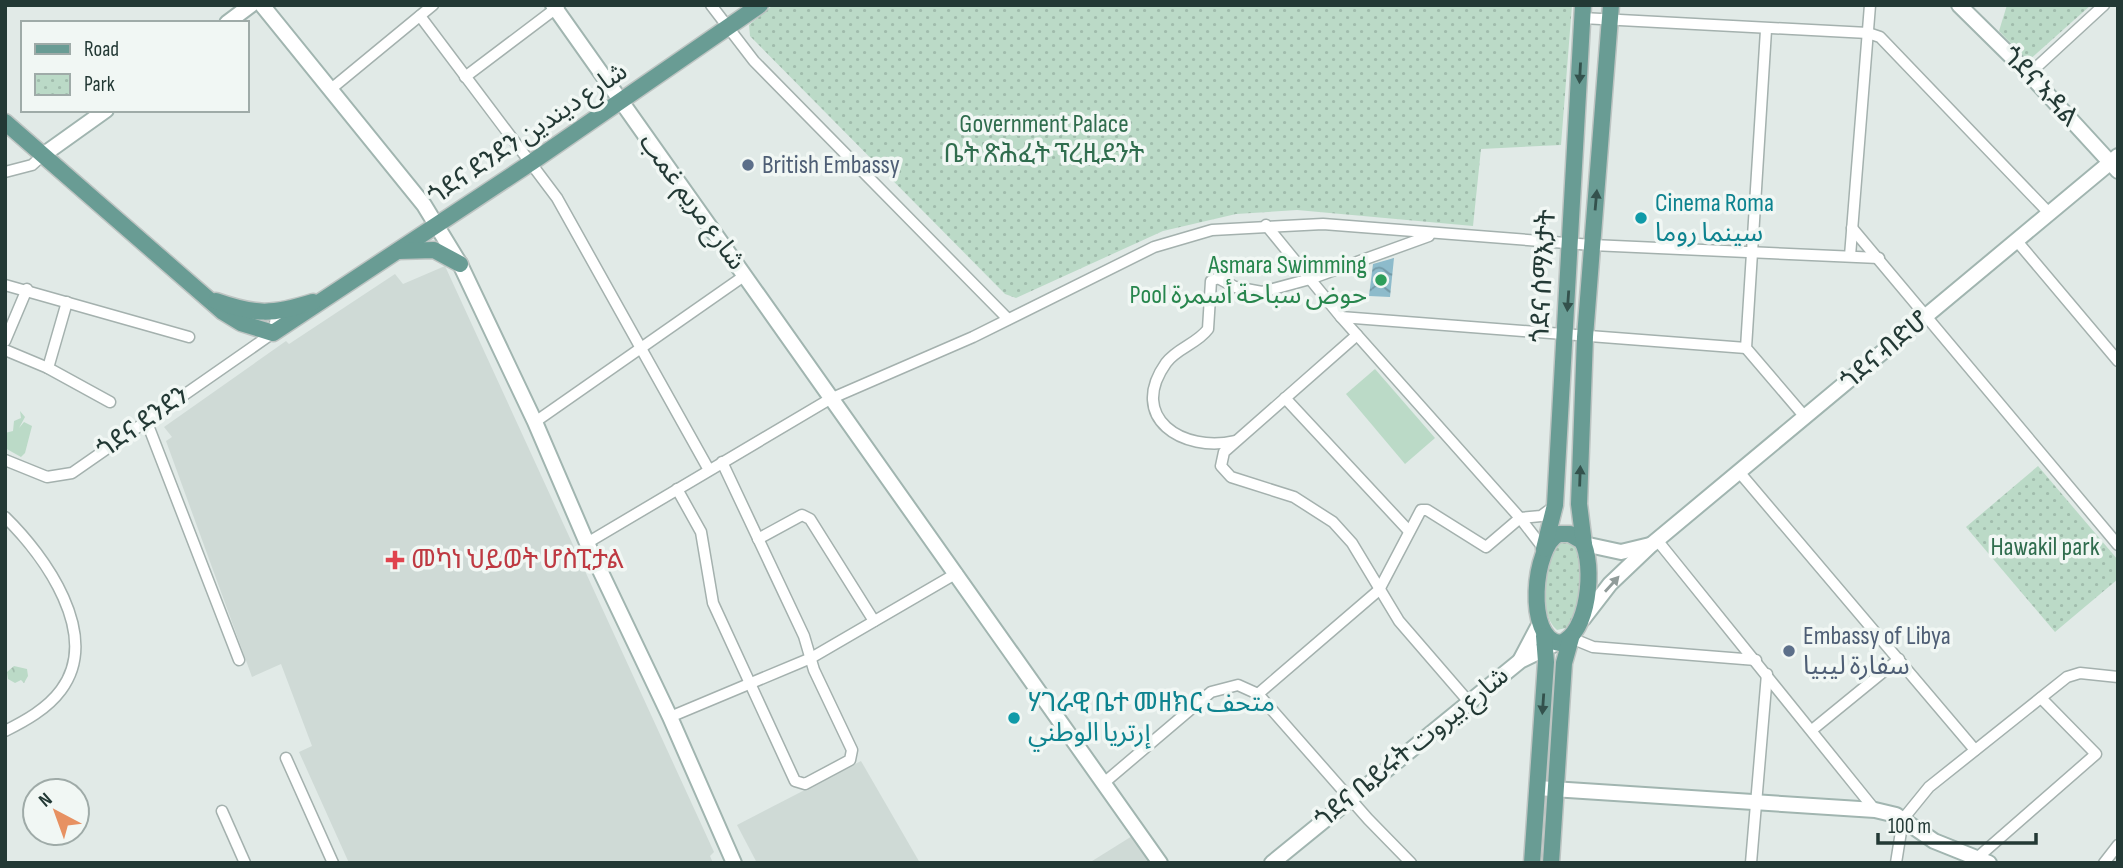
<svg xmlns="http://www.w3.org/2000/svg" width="2123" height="868" font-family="'Sofia Sans Condensed','Noto Sans Arabic','Noto Sans Ethiopic',sans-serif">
  <defs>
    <pattern id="forest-crowns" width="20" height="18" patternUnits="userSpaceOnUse" patternTransform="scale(1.75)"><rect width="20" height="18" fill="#bbdac7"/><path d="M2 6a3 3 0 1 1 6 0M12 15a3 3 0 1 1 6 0" fill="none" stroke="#a0bcac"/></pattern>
    <pattern id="park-dots" width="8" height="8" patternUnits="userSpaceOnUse" patternTransform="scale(1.75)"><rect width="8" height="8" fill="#bbdac7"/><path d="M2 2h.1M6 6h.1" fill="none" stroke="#a0bcac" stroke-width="1.8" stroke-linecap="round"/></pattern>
    <pattern id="water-waves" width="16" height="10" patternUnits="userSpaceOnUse" patternTransform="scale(1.75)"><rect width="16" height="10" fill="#8dbbcb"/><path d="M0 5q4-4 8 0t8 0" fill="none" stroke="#7399a6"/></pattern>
  </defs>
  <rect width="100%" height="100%" fill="#e1eae7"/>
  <g fill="#cfdad6">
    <polygon points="445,266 714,852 710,856 713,863 349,863 299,752 312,746 281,664 252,677 166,441 172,437 164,427 286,341 289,344 395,274 403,284"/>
    <polygon points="861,761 920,863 757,863 737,825"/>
    <polygon points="1137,833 1158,863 1089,863"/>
  </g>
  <g fill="#bbdac7">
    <polygon points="1375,369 1435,438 1405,464 1346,394"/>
    <polygon points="20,411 25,417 19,428 24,422 32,426 25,453 21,457 5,448 5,433 13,431 14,421 21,418"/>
  </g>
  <polygon fill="url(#forest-crowns)" points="14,666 27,669 28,676 24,683 21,680 15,683 8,679 7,672"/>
  <g fill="url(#park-dots)">
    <polygon points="773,5 1572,5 1561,145 1481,149 1473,226 1297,210 1236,214 1163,231 1016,298 1005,294 750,36 749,25"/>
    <polygon points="2007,5 2091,5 2028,61 1999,31"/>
    <polygon points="2038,466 2118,560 2118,579 2055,632 1966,527"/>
    <path d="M1566 540 1576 546C1584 574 1584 603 1566 628L1557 630C1537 614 1540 549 1566 540Z"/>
  </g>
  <polygon fill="url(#water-waves)" points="1394,258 1390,297 1369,296 1373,264"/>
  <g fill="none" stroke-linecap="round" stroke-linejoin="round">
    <g stroke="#a4b1ae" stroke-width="13">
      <g id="street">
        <polyline points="711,5 754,61 1008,319"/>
        <polyline points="420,16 557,198 709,470"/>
        <polyline points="1582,18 1868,33 1880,37 2048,212"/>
        <polyline points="1766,30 1746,348 1805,417"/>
        <polyline points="2029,74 2104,5"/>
        <polyline points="465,77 559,6"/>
        <polyline points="331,89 433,5"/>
        <polyline points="5,172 32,165 43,155"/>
        <polyline points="1266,225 1341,317 1520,518 1544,549"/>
        <polyline points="1852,228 2118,545"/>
        <polyline points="2016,240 2118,361"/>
        <polyline points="1850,256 1870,5"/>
        <polyline points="5,285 189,337"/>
        <polyline points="1341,317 1746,348"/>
        <polyline points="1357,335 1224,452 1221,466 1231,477 1294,497 1333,522 1352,543 1399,621 1469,702"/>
        <polyline points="5,341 27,289"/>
        <polyline points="5,350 48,368 110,402"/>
        <polyline points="48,368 67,302"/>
        <polyline points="1285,398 1408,530"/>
        <polyline points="146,420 239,660"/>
        <polyline points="535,422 744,276"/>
        <path d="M1235 441C1183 453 1127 418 1166 363 1177 348 1197 344 1208 329L1211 281 1218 278 1235 287 1262 292 1310 279 1429 236"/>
        <polyline points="5,460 47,477 72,473 273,333 277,313"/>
        <polyline points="1740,473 1975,750"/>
        <polyline points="677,489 701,532 713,603 795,781 805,784 850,760 852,750 814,670 804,636 722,462"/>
        <path d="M5 517C45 556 102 635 61 690 47 709 25 721 5 731"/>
        <polyline points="758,539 802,515 810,519 874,621"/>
        <polyline points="1657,540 1875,810"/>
        <polyline points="587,543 830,399 973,337 1154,247 1212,230 1323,224 1592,245 1879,258"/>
        <polyline points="1571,638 1593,647 1756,660"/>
        <polyline points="1258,694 1379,590 1421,510 1427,510 1486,547 1520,518 1541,516 1552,508"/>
        <polyline points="670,717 811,658 957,573"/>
        <polyline points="1812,730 1899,659"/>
        <polyline points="286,758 333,863"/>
        <polyline points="1105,782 1211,692 1238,685 1258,694 1368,819 1411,863"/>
        <polyline points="222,811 245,863"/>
        <polyline points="1977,858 2096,754 2041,698"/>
        <polyline points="1751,863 1767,674"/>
        <polyline points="1896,863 1903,819 1929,787 2067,677 2080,673 2118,677"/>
        <polyline points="2104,863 2118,845"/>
      </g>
    </g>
    <g stroke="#a1b5b0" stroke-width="18">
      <g id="secondary">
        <polyline points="262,5 424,205 460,264 535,422 587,543 670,717 734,863"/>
        <polyline points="553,5 1160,863"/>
        <polyline points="1959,5 2029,74 2118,171"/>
        <polyline points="227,23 251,5"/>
        <polyline points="43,155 106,110"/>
        <polyline points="1584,544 1621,552 1650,545"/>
        <polyline points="1583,619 1610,584 1651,545 2118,156"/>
        <polyline points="1521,659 1540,623"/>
        <polyline points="1537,788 1875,810 1896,815 1934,841 1989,863"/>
        <polyline points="1272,863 1520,661 1555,644"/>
      </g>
    </g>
    <g stroke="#bdc4c2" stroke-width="19">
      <g id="primary">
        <polyline points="5,122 223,312 241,323 273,333 532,162 760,5"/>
        <polyline points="398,251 434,250 460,264"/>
        <path d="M216 301C256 315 272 315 313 302"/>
        <path d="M1559 534H1570L1582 541C1595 564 1589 635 1560 643 1525 640 1533 545 1559 534Z"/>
        <polyline points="1584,544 1579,504 1585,337 1611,5"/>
        <polyline points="1544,549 1555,505 1583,5"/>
        <polyline points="1532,863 1546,662 1544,636"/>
        <polyline points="1551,863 1564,663 1571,638"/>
      </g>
    </g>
    <use href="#street" stroke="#fff" stroke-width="10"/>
    <use href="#secondary" stroke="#fff" stroke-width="14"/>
    <use href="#primary" stroke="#699c94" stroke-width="16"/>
  </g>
  <defs><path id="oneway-solid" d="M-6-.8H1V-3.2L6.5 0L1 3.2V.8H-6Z" transform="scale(1.75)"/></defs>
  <g fill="#34524d">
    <use href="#oneway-solid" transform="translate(1580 73) rotate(93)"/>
    <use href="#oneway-solid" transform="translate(1596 200) rotate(-85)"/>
    <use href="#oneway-solid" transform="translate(1568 301) rotate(94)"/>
    <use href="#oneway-solid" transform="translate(1580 476) rotate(-88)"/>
    <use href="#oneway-solid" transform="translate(1543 704) rotate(94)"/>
  </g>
  <use fill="#919c9a" href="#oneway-solid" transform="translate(1612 584) rotate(-48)"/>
  <g fill="#5c6f8a" stroke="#f1f7f4" stroke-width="2.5">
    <circle cx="748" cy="165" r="7"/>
    <circle cx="1789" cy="651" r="7"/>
  </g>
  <g fill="#0f9aa8" stroke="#f1f7f4" stroke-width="2.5">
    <circle cx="1641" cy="218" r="7"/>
    <circle cx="1014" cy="718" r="7"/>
  </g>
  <circle fill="#2e9e5b" stroke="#f1f7f4" stroke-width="2.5" cx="1381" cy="280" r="7"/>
  <path fill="#e0444e" stroke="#f1f7f4" stroke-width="2.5" d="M391.5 549.5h7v7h7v7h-7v7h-7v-7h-7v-7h7z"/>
  <g text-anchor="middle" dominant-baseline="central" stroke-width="7" stroke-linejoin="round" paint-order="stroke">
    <g font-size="26" fill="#233935" stroke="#f1f7f4">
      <text transform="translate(2040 87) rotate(47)">ጎደና ኣዳል</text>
      <text transform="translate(528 134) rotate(-34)">ጎደና ደንደን شارع ديندين</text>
      <text transform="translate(692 202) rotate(54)">شارع مريم غمب</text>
      <text transform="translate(1544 276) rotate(-87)">ጎደና ሰማእታት</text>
      <text transform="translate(1885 351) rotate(-40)">ጎደና ብድሆ</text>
      <text transform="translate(143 423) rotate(-35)">ጎደና ደንደን</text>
      <text transform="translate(1412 748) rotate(-39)">ጎደና ቤይሩት شارع بيروت</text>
    </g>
    <g font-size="26" fill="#306d4e" stroke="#f1f7f4">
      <text x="1044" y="124">Government Palace<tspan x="1044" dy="30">ቤት ጽሕፈት ፕረዚደንት</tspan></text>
      <text x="2045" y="547">Hawakil park</text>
    </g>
    <g font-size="26" fill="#4e5e75" stroke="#f1f7f4" text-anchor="start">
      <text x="762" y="165">British Embassy</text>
      <text x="1803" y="636">Embassy of Libya<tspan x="1803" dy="30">سفارة ليبيا</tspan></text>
    </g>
    <g font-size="26" fill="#0d838f" stroke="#f1f7f4" text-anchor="start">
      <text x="1655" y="203">Cinema Roma<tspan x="1655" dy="30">سينما روما</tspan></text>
      <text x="1028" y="703">ሃገራዊ ቤተ መዘክር متحف<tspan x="1028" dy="30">إرتريا الوطني</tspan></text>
    </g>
    <g font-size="26" fill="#27864d" stroke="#f1f7f4" text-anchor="end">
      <text x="1367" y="265">Asmara Swimming<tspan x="1367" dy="30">Pool حوض سباحة أسمرة</tspan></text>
    </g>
    <g font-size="26" fill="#be3a42" stroke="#f1f7f4" text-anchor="start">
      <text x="411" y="560">መካነ ህይወት ሆስፒታል</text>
    </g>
  </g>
  <rect width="2123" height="868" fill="none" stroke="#233935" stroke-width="14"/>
  <rect x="21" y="21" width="228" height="91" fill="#f1f7f4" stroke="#9faba8" stroke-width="2"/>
  <rect x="35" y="44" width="35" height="10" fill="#699c94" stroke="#9faba8" stroke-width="2"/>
  <text x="84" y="56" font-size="21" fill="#233935">Road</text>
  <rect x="35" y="74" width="35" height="21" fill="url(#park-dots)" stroke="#9faba8" stroke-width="2"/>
  <text x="84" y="91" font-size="21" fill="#233935">Park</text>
  <g transform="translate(56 812) rotate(319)"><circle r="33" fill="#f1f7f4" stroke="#9faba8" stroke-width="2"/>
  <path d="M0-5L12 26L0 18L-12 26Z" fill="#e79162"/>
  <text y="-10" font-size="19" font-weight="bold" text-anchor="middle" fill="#233935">N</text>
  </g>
  <path d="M1878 833v10h158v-10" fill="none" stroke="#233935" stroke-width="3.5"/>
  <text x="1888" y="833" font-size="21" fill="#233935" stroke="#f1f7f4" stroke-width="5" paint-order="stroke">100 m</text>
</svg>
